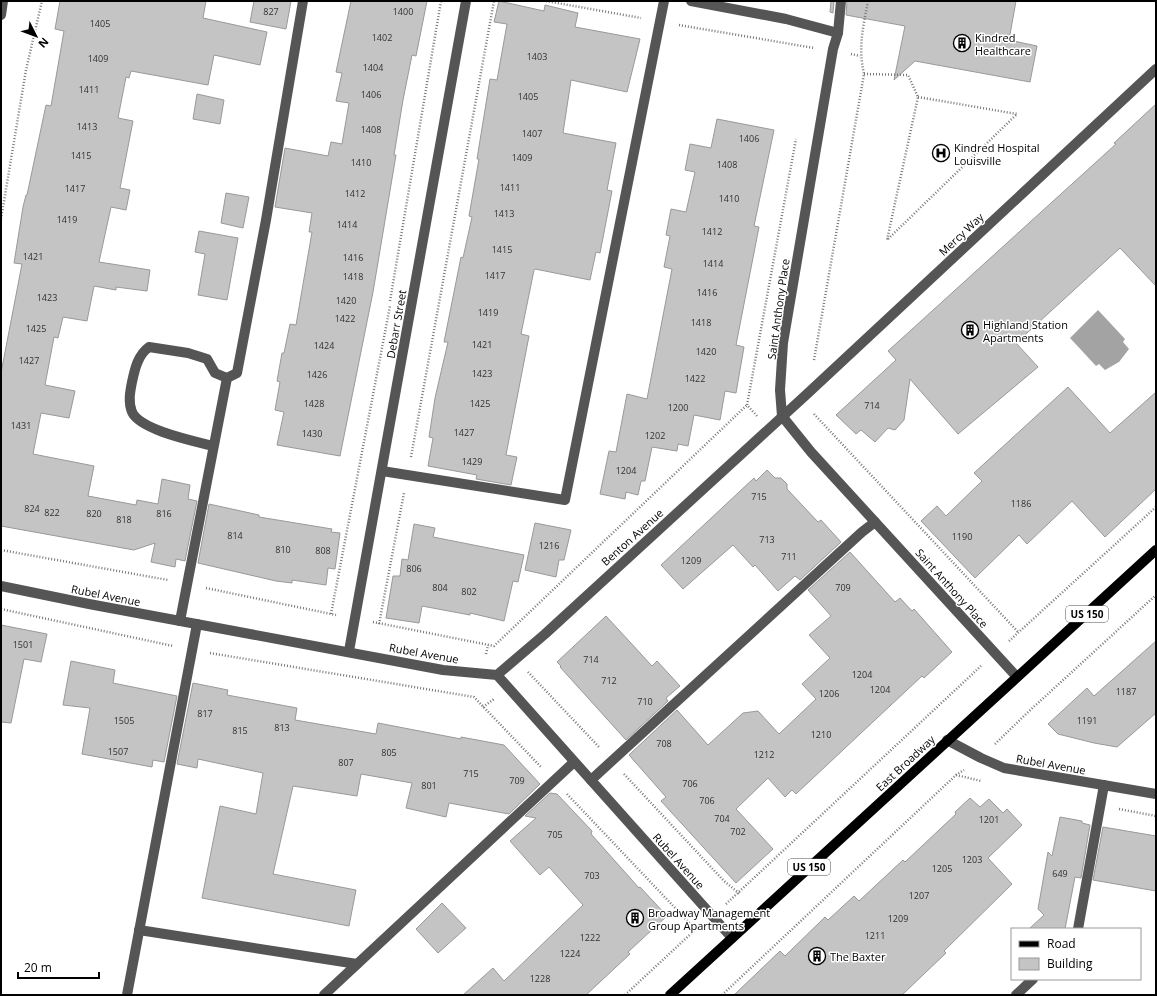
<svg xmlns="http://www.w3.org/2000/svg" width="1157" height="996" font-family="'Open Sans',sans-serif">
  <rect width="100%" height="100%" fill="#fff"/>
  <polygon fill="#a3a3a3" points="1098,310 1125,339 1123,342 1129,349 1119,362 1105,370 1099,364 1096,366 1070,338"/>
  <g fill="#c4c4c4" stroke="#999">
    <polygon points="60,1 206,1 203,18 267,32 260,65 214,55 208,85 131,71 129,78 126,77 118,118 133,121 120,188 130,190 126,210 111,207 99,262 150,270 147,291 116,287 116,290 94,286 87,321 63,317 58,338 54,337 45,385 75,391 69,418 41,413 33,454 94,466 88,496 136,505 137,500 158,504 162,479 190,485 188,499 197,501 185,561 176,559 175,567 151,562 155,543 134,550 1,526 1,373 22,264 14,263 23,207 26,195 27,195 46,105 51,106 64,31 55,29"/>
    <polygon points="254,1 291,1 286,29 250,22"/>
    <polygon points="351,1 427,1 416,56 412,55 403,100 394,155 396,155 373,292 340,456 277,445 284,412 275,410 280,382 277,381 282,353 284,353 290,324 296,325 312,232 309,232 312,213 275,207 285,148 328,156 331,142 342,144 349,103 336,101 342,73 336,72"/>
    <polygon points="499,1 544,11 545,5 578,13 575,27 640,39 627,92 571,80 563,133 616,143 607,190 612,191 600,253 596,252 590,280 535,269 534,270 521,334 529,336 506,455 517,457 511,485 476,479 477,475 428,466 433,438 429,437 435,398 448,342 444,342 461,257 463,258 472,217 469,216 479,159 477,159 490,79 497,80 507,24 494,22"/>
    <polygon points="831,1 834,1 833,13 830,12"/>
    <polygon points="847,1 1016,1 1009,40 1037,46 1030,82 915,61 894,80 905,26 846,15"/>
    <polygon points="197,94 224,100 220,124 193,119"/>
    <polygon points="1156,104 1156,286 1120,248 1016,343 1038,367 958,434 910,379 904,420 895,430 888,428 875,442 861,430 856,434 836,415 896,360 888,351 1116,144 1114,143"/>
    <polygon points="717,119 774,130 754,226 759,227 736,345 744,347 736,393 725,391 720,420 694,415 688,446 678,444 677,451 652,447 645,481 641,481 638,495 626,492 625,499 600,494 609,451 616,452 627,394 647,399 672,269 664,267 670,236 666,235 671,209 686,212 695,172 685,170 690,144 711,148"/>
    <polygon points="226,193 249,197 243,228 221,223"/>
    <polygon points="199,231 238,238 227,300 198,295 205,254 195,252"/>
    <polygon points="1068,387 1110,433 1156,392 1156,489 1105,537 1072,501 1027,544 1019,535 975,578 921,521 937,506 946,516 982,481 974,473"/>
    <polygon points="767,470 775,478 781,478 787,484 787,489 818,522 821,520 841,542 800,580 795,576 778,591 755,565 753,567 733,545 683,589 661,565 754,478 756,481"/>
    <polygon points="209,504 259,515 259,517 332,529 331,532 340,533 335,569 328,568 326,585 292,580 292,583 276,581 198,563"/>
    <polygon points="535,523 571,530 564,560 559,560 556,577 525,570"/>
    <polygon points="414,524 435,528 433,537 524,555 518,582 513,581 504,621 470,613 470,615 422,606 419,623 386,618 393,576 400,576 402,559 408,560"/>
    <polygon points="850,552 895,602 900,598 912,611 914,609 952,652 924,678 922,676 796,794 792,790 785,797 768,778 736,809 773,849 736,883 661,801 666,797 629,755 677,710 708,745 743,713 758,711 779,734 816,699 802,684 830,658 809,635 831,616 808,590"/>
    <polygon points="606,616 652,666 657,661 680,686 666,698 668,701 626,740 560,667 561,666 557,662"/>
    <polygon points="1,625 47,634 41,662 24,659 11,723 1,722"/>
    <polygon points="1156,641 1156,713 1117,747 1094,743 1058,734 1048,724 1087,688 1094,696"/>
    <polygon points="71,661 115,670 113,683 177,696 164,762 153,760 152,767 82,754 90,708 63,705"/>
    <polygon points="193,683 228,690 227,695 297,708 295,720 376,734 378,723 461,739 461,737 504,745 540,784 509,814 449,803 446,817 406,808 412,783 361,774 357,796 293,786 273,874 356,890 349,926 202,898 220,806 256,814 263,773 198,759 197,768 177,764"/>
    <polygon points="550,793 557,794 592,831 591,834 639,888 640,887 667,916 628,952 630,954 586,995 463,995 493,968 504,981 583,905 549,867 540,875 510,841 536,818 525,816"/>
    <polygon points="970,798 980,807 989,799 1003,813 1007,809 1022,825 988,858 1012,884 944,951 946,953 902,995 734,995 780,951 785,956 825,917 828,920 854,896 859,901 903,860 905,862 956,814 955,812"/>
    <polygon points="1060,817 1082,821 1082,823 1090,825 1081,878 1075,877 1065,929 1029,929 1044,915 1038,909 1048,852 1052,856"/>
    <polygon points="1103,827 1156,836 1156,891 1093,880"/>
    <polygon points="442,903 466,928 438,953 416,929"/>
  </g>
  <g fill="none" stroke-linecap="round" stroke-linejoin="round">
    <g stroke="#777" stroke-width="2.5" stroke-dasharray="1 2" stroke-linecap="butt">
      <polyline points="546,1 641,18"/>
      <polyline points="679,25 814,48"/>
      <polyline points="851,54 860,56"/>
      <polyline points="864,74 908,75 918,97 887,240 1017,114 918,97"/>
      <polyline points="1,219 26,70 42,1"/>
      <polyline points="390,301 441,1"/>
      <path d="M814 360 864 74C858 47 863 28 868 1"/>
      <polyline points="814,414 1019,633"/>
      <polyline points="757,416 747,405 796,139"/>
      <polyline points="411,457 494,1"/>
      <polyline points="1,550 168,580"/>
      <polyline points="206,588 336,615"/>
      <polyline points="1,609 173,646"/>
      <polyline points="331,614 390,306"/>
      <polyline points="373,622 494,646 747,405"/>
      <polyline points="379,624 404,493"/>
      <polyline points="1009,641 1156,507"/>
      <polyline points="210,653 474,697 541,767"/>
      <polyline points="486,654 488,645"/>
      <polyline points="528,672 599,747"/>
      <polyline points="483,707 494,699"/>
      <polyline points="995,744 1026,714 1156,595"/>
      <polyline points="624,774 724,881 740,894"/>
      <polyline points="956,775 981,781"/>
      <polyline points="567,794 696,930"/>
      <polyline points="1119,809 1156,816"/>
      <polyline points="726,904 981,666"/>
      <polyline points="625,995 696,929"/>
      <polyline points="722,995 956,775 964,770"/>
    </g>
    <g stroke="#555" stroke-width="10">
      <polyline points="691,1 786,19 838,33"/>
      <polyline points="841,1 838,33 833,49 783,343 780,390 782,416 811,452 1017,677"/>
      <polyline points="1,15 3,1"/>
      <path d="M213 446C194 441 140 430 132 412 128 402 130 392 132 382 135 368 138 355 149 347L188 353 207 359 215 373 227 378"/>
      <polyline points="382,471 565,500 664,1"/>
      <polyline points="1,586 89,604 443,670 497,675 732,938"/>
      <polyline points="180,621 227,378 237,373 266,220 303,1"/>
      <polyline points="349,651 466,1"/>
      <polyline points="497,675 545,634 807,394 1156,69"/>
      <polyline points="947,740 981,758 1004,768 1156,794"/>
      <polyline points="591,780 862,532 875,522"/>
      <polyline points="1078,929 1104,785"/>
      <polyline points="139,930 357,964"/>
      <polyline points="127,995 197,624"/>
      <polyline points="324,995 574,762"/>
      <polyline points="1016,995 1033,979"/>
    </g>
    <polyline stroke="#000" stroke-width="10" points="670,995 1156,550"/>
  </g>
  <defs>
    <g id="building-ring" transform="scale(0.9)"><circle r="9.5" fill="#fff" stroke="#000" stroke-width="1.5"/><path d="M-4-6H4V6H1V3H-1V6H-4ZM-2.5-4.3h1.7v1.8h-1.7ZM.8-4.3h1.7v1.8H.8ZM-2.5-1h1.7V.8h-1.7ZM.8-1h1.7V.8H.8Z" fill="#000"/></g>
    <g id="hospital-ring" transform="scale(0.9)"><circle r="9.5" fill="#fff" stroke="#000" stroke-width="1.5"/><path d="M-5-5h3v3.5h4V-5h3V5h-3V1.5h-4V5h-3Z" fill="#000"/></g>
  </defs>
  <g fill-rule="evenodd">
    <use href="#building-ring" x="962" y="43"/>
    <use href="#hospital-ring" x="941" y="153"/>
    <use href="#building-ring" x="970" y="330"/>
    <use href="#building-ring" x="635" y="918"/>
    <use href="#building-ring" x="817" y="956"/>
  </g>
  <g text-anchor="middle" dominant-baseline="central" stroke-width="3" stroke-linejoin="round" paint-order="stroke">
    <g font-size="9" fill="#313131">
      <text x="271" y="11">827</text>
      <text x="403" y="11">1400</text>
      <text x="100" y="23">1405</text>
      <text x="382" y="37">1402</text>
      <text x="537" y="56">1403</text>
      <text x="98" y="58">1409</text>
      <text x="373" y="67">1404</text>
      <text x="89" y="89">1411</text>
      <text x="371" y="94">1406</text>
      <text x="528" y="96">1405</text>
      <text x="87" y="126">1413</text>
      <text x="371" y="129">1408</text>
      <text x="532" y="133">1407</text>
      <text x="749" y="138">1406</text>
      <text x="81" y="155">1415</text>
      <text x="522" y="157">1409</text>
      <text x="361" y="162">1410</text>
      <text x="727" y="164">1408</text>
      <text x="510" y="187">1411</text>
      <text x="75" y="188">1417</text>
      <text x="355" y="193">1412</text>
      <text x="729" y="198">1410</text>
      <text x="504" y="213">1413</text>
      <text x="67" y="219">1419</text>
      <text x="347" y="224">1414</text>
      <text x="712" y="231">1412</text>
      <text x="502" y="249">1415</text>
      <text x="33" y="256">1421</text>
      <text x="353" y="257">1416</text>
      <text x="713" y="263">1414</text>
      <text x="495" y="275">1417</text>
      <text x="353" y="276">1418</text>
      <text x="707" y="292">1416</text>
      <text x="47" y="297">1423</text>
      <text x="346" y="300">1420</text>
      <text x="488" y="312">1419</text>
      <text x="345" y="318">1422</text>
      <text x="701" y="322">1418</text>
      <text x="36" y="328">1425</text>
      <text x="482" y="344">1421</text>
      <text x="324" y="345">1424</text>
      <text x="706" y="351">1420</text>
      <text x="29" y="360">1427</text>
      <text x="482" y="373">1423</text>
      <text x="317" y="374">1426</text>
      <text x="695" y="378">1422</text>
      <text x="314" y="403">1428</text>
      <text x="480" y="403">1425</text>
      <text x="872" y="405">714</text>
      <text x="678" y="407">1200</text>
      <text x="21" y="425">1431</text>
      <text x="464" y="432">1427</text>
      <text x="312" y="433">1430</text>
      <text x="655" y="435">1202</text>
      <text x="472" y="461">1429</text>
      <text x="626" y="470">1204</text>
      <text x="759" y="496">715</text>
      <text x="1021" y="503">1186</text>
      <text x="32" y="508">824</text>
      <text x="52" y="512">822</text>
      <text x="94" y="513">820</text>
      <text x="164" y="513">816</text>
      <text x="124" y="519">818</text>
      <text x="235" y="535">814</text>
      <text x="962" y="536">1190</text>
      <text x="767" y="539">713</text>
      <text x="549" y="545">1216</text>
      <text x="283" y="549">810</text>
      <text x="323" y="550">808</text>
      <text x="789" y="556">711</text>
      <text x="691" y="560">1209</text>
      <text x="414" y="568">806</text>
      <text x="440" y="587">804</text>
      <text x="843" y="587">709</text>
      <text x="469" y="591">802</text>
      <text x="23" y="644">1501</text>
      <text x="591" y="659">714</text>
      <text x="862" y="674">1204</text>
      <text x="609" y="680">712</text>
      <text x="880" y="689">1204</text>
      <text x="1126" y="691">1187</text>
      <text x="829" y="693">1206</text>
      <text x="645" y="701">710</text>
      <text x="205" y="713">817</text>
      <text x="124" y="720">1505</text>
      <text x="1087" y="720">1191</text>
      <text x="282" y="727">813</text>
      <text x="240" y="730">815</text>
      <text x="821" y="734">1210</text>
      <text x="664" y="743">708</text>
      <text x="118" y="751">1507</text>
      <text x="389" y="752">805</text>
      <text x="764" y="754">1212</text>
      <text x="346" y="762">807</text>
      <text x="471" y="773">715</text>
      <text x="517" y="780">709</text>
      <text x="690" y="783">706</text>
      <text x="429" y="785">801</text>
      <text x="707" y="800">706</text>
      <text x="722" y="818">704</text>
      <text x="989" y="819">1201</text>
      <text x="738" y="831">702</text>
      <text x="555" y="834">705</text>
      <text x="972" y="859">1203</text>
      <text x="942" y="868">1205</text>
      <text x="1060" y="873">649</text>
      <text x="592" y="875">703</text>
      <text x="919" y="895">1207</text>
      <text x="898" y="918">1209</text>
      <text x="875" y="935">1211</text>
      <text x="590" y="937">1222</text>
      <text x="570" y="953">1224</text>
      <text x="540" y="978">1228</text>
    </g>
    <g fill="#fff" stroke="#4c4c4c" stroke-width="1">
      <rect x="1066" y="606" width="42" height="16" rx="3"/>
      <rect x="788" y="859" width="42" height="16" rx="3"/>
    </g>
    <g font-size="10" font-weight="bold" fill="#000">
      <text x="1087" y="614">US 150</text>
      <text x="809" y="867">US 150</text>
    </g>
    <g font-size="11" fill="#000" stroke="#fff" text-anchor="start">
      <text x="975" y="37">Kindred<tspan x="975" dy="13">Healthcare</tspan></text>
      <text x="954" y="147">Kindred Hospital<tspan x="954" dy="13">Louisville</tspan></text>
      <text x="983" y="324">Highland Station<tspan x="983" dy="13">Apartments</tspan></text>
      <text x="648" y="912">Broadway Management<tspan x="648" dy="13">Group Apartments</tspan></text>
      <text x="830" y="956">The Baxter</text>
    </g>
    <g font-size="11" fill="#000" stroke="#fff">
      <text transform="translate(961 234) rotate(-43)">Mercy Way</text>
      <text transform="translate(778 309) rotate(-82)">Saint Anthony Place</text>
      <text transform="translate(396 324) rotate(-80)">Debarr Street</text>
      <text transform="translate(632 537) rotate(-42)">Benton Avenue</text>
      <text transform="translate(952 588) rotate(48)">Saint Anthony Place</text>
      <text transform="translate(106 595) rotate(11)">Rubel Avenue</text>
      <text transform="translate(424 653) rotate(10)">Rubel Avenue</text>
      <text transform="translate(905 763) rotate(-43)">East Broadway</text>
      <text transform="translate(1051 764) rotate(10)">Rubel Avenue</text>
      <text transform="translate(679 861) rotate(48)">Rubel Avenue</text>
    </g>
  </g>
  <rect width="1157" height="996" fill="none" stroke="#000000" stroke-width="4"/>
  <rect x="1011" y="928" width="130" height="52" fill="#ffffff" stroke="#999999"/>
  <rect x="1019" y="941" width="20" height="6" fill="#000000" stroke="#999999"/>
  <text x="1047" y="948" font-size="12" fill="#000000">Road</text>
  <rect x="1019" y="958" width="20" height="12" fill="#c4c4c4" stroke="#999999"/>
  <text x="1047" y="968" font-size="12" fill="#000000">Building</text>
  <g transform="translate(36 36) rotate(132)" stroke="#ffffff" stroke-width="3" paint-order="stroke">
  <path d="M0-3L7 15L0 10L-7 15Z" fill="#000000"/>
  <text y="-6" font-size="11" font-weight="bold" text-anchor="middle" fill="#000000">N</text>
  </g>
  <path d="M18 972v6h81v-6" fill="none" stroke="#000000" stroke-width="2"/>
  <text x="24" y="972" font-size="12" fill="#000000" stroke="#ffffff" stroke-width="3" paint-order="stroke">20 m</text>
</svg>
